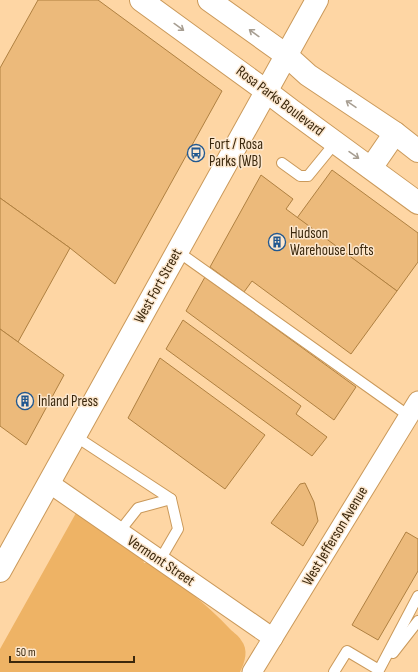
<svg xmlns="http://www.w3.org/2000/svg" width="418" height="672" font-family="'Sofia Sans Condensed',sans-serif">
  <rect width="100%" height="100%" fill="#fed6a4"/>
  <path fill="#eeb365" d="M76 513 143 559 144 563H149C178 582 206 603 230 629 234 633 239 636 241 640 249 650 245 662 240 672H0V649Z"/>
  <g fill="#ecba7b" stroke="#af8041">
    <polygon points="38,0 98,0 222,91 115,284 70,248 0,198 0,68"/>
    <polygon points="332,170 418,233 418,262 397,291 297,218"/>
    <polygon points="261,175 293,199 286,209 397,291 351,354 252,281 244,292 210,267"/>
    <polygon points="0,198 70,248 18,342 0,329"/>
    <polygon points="205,277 356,387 334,420 186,311"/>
    <polygon points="183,320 301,406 296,414 327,437 312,456 166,349"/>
    <polygon points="0,329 64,375 26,445 0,426"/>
    <polygon points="160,358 265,435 225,489 128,418"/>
    <polygon points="305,483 314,502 318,521 303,546 271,523 300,484"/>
    <polygon points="406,532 418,539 418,571 378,640 352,625"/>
  </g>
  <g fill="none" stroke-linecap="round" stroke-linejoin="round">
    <g stroke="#ca995a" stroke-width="12">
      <g id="service">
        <polyline points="282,163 300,176 308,176 335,143"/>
        <polyline points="177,251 409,416"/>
        <polyline points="75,436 171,499 178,529 160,560"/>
        <polyline points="119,532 138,508 171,499"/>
        <polyline points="393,653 418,621"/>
        <polyline points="334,672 347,651 379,670 418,596"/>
      </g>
    </g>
    <g stroke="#ca995a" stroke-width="21">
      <g id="minor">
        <polyline points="49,483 273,638"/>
        <polyline points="252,672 418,401"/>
      </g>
    </g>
    <g stroke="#ca995a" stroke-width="24">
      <g id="secondary">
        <polyline points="141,0 266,91"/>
        <polyline points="209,0 286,55"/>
      </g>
    </g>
    <g stroke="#ca995a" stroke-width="24">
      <g id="primary">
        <polyline points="286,55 308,75 395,133 418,151"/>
        <polyline points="266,91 291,110 418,203"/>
        <polyline points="371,168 395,133"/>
        <polyline points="0,571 317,0"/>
      </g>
    </g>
    <use href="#service" stroke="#fff" stroke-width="10"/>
    <use href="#minor" stroke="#fff" stroke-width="19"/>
    <use href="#secondary" stroke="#fff" stroke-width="22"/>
    <use href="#primary" stroke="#fff" stroke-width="22"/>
  </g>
  <defs><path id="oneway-shaft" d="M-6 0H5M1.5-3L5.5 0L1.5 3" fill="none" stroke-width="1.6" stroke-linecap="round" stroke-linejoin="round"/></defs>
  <g stroke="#a79e92">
    <use href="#oneway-shaft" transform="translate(179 27) rotate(36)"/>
    <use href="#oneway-shaft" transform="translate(254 33) rotate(-144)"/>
    <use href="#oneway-shaft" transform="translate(351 104) rotate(-146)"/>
    <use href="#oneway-shaft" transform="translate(354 155) rotate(35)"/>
  </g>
  <defs>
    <g id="bus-ring" transform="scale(0.9)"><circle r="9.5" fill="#fce7ce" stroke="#215890" stroke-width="1.5"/><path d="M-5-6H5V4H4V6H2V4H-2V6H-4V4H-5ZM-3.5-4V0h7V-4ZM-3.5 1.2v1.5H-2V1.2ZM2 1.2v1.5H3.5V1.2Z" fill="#215890"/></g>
    <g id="building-ring" transform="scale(0.9)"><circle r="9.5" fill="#fce7ce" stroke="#215890" stroke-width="1.5"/><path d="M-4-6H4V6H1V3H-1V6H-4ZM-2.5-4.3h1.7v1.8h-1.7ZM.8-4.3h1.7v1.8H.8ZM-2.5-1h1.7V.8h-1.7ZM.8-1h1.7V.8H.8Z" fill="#215890"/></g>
  </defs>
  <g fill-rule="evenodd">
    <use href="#bus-ring" x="196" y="153"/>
    <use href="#building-ring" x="277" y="242"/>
    <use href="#building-ring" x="25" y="401"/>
  </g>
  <g text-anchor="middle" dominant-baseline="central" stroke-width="3" stroke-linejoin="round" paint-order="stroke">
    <g font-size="15" fill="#3b280d" stroke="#fce7ce">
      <text transform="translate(280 101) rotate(37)">Rosa Parks Boulevard</text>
      <text transform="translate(158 286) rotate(-61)">West Fort Street</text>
      <text transform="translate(335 536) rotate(-59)">West Jefferson Avenue</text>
      <text transform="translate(161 561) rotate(34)">Vermont Street</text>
    </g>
    <g font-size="15" fill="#3b280d" stroke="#fce7ce" text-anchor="start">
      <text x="209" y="144">Fort / Rosa<tspan x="209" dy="17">Parks (WB)</tspan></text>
      <text x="290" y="233">Hudson<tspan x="290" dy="17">Warehouse Lofts</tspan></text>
      <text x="38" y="401">Inland Press</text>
    </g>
  </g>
  <path d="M10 656v6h124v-6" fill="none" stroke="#3b280d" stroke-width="2"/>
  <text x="16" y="656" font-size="12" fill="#3b280d" stroke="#fce7ce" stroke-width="3" paint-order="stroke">50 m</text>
</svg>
